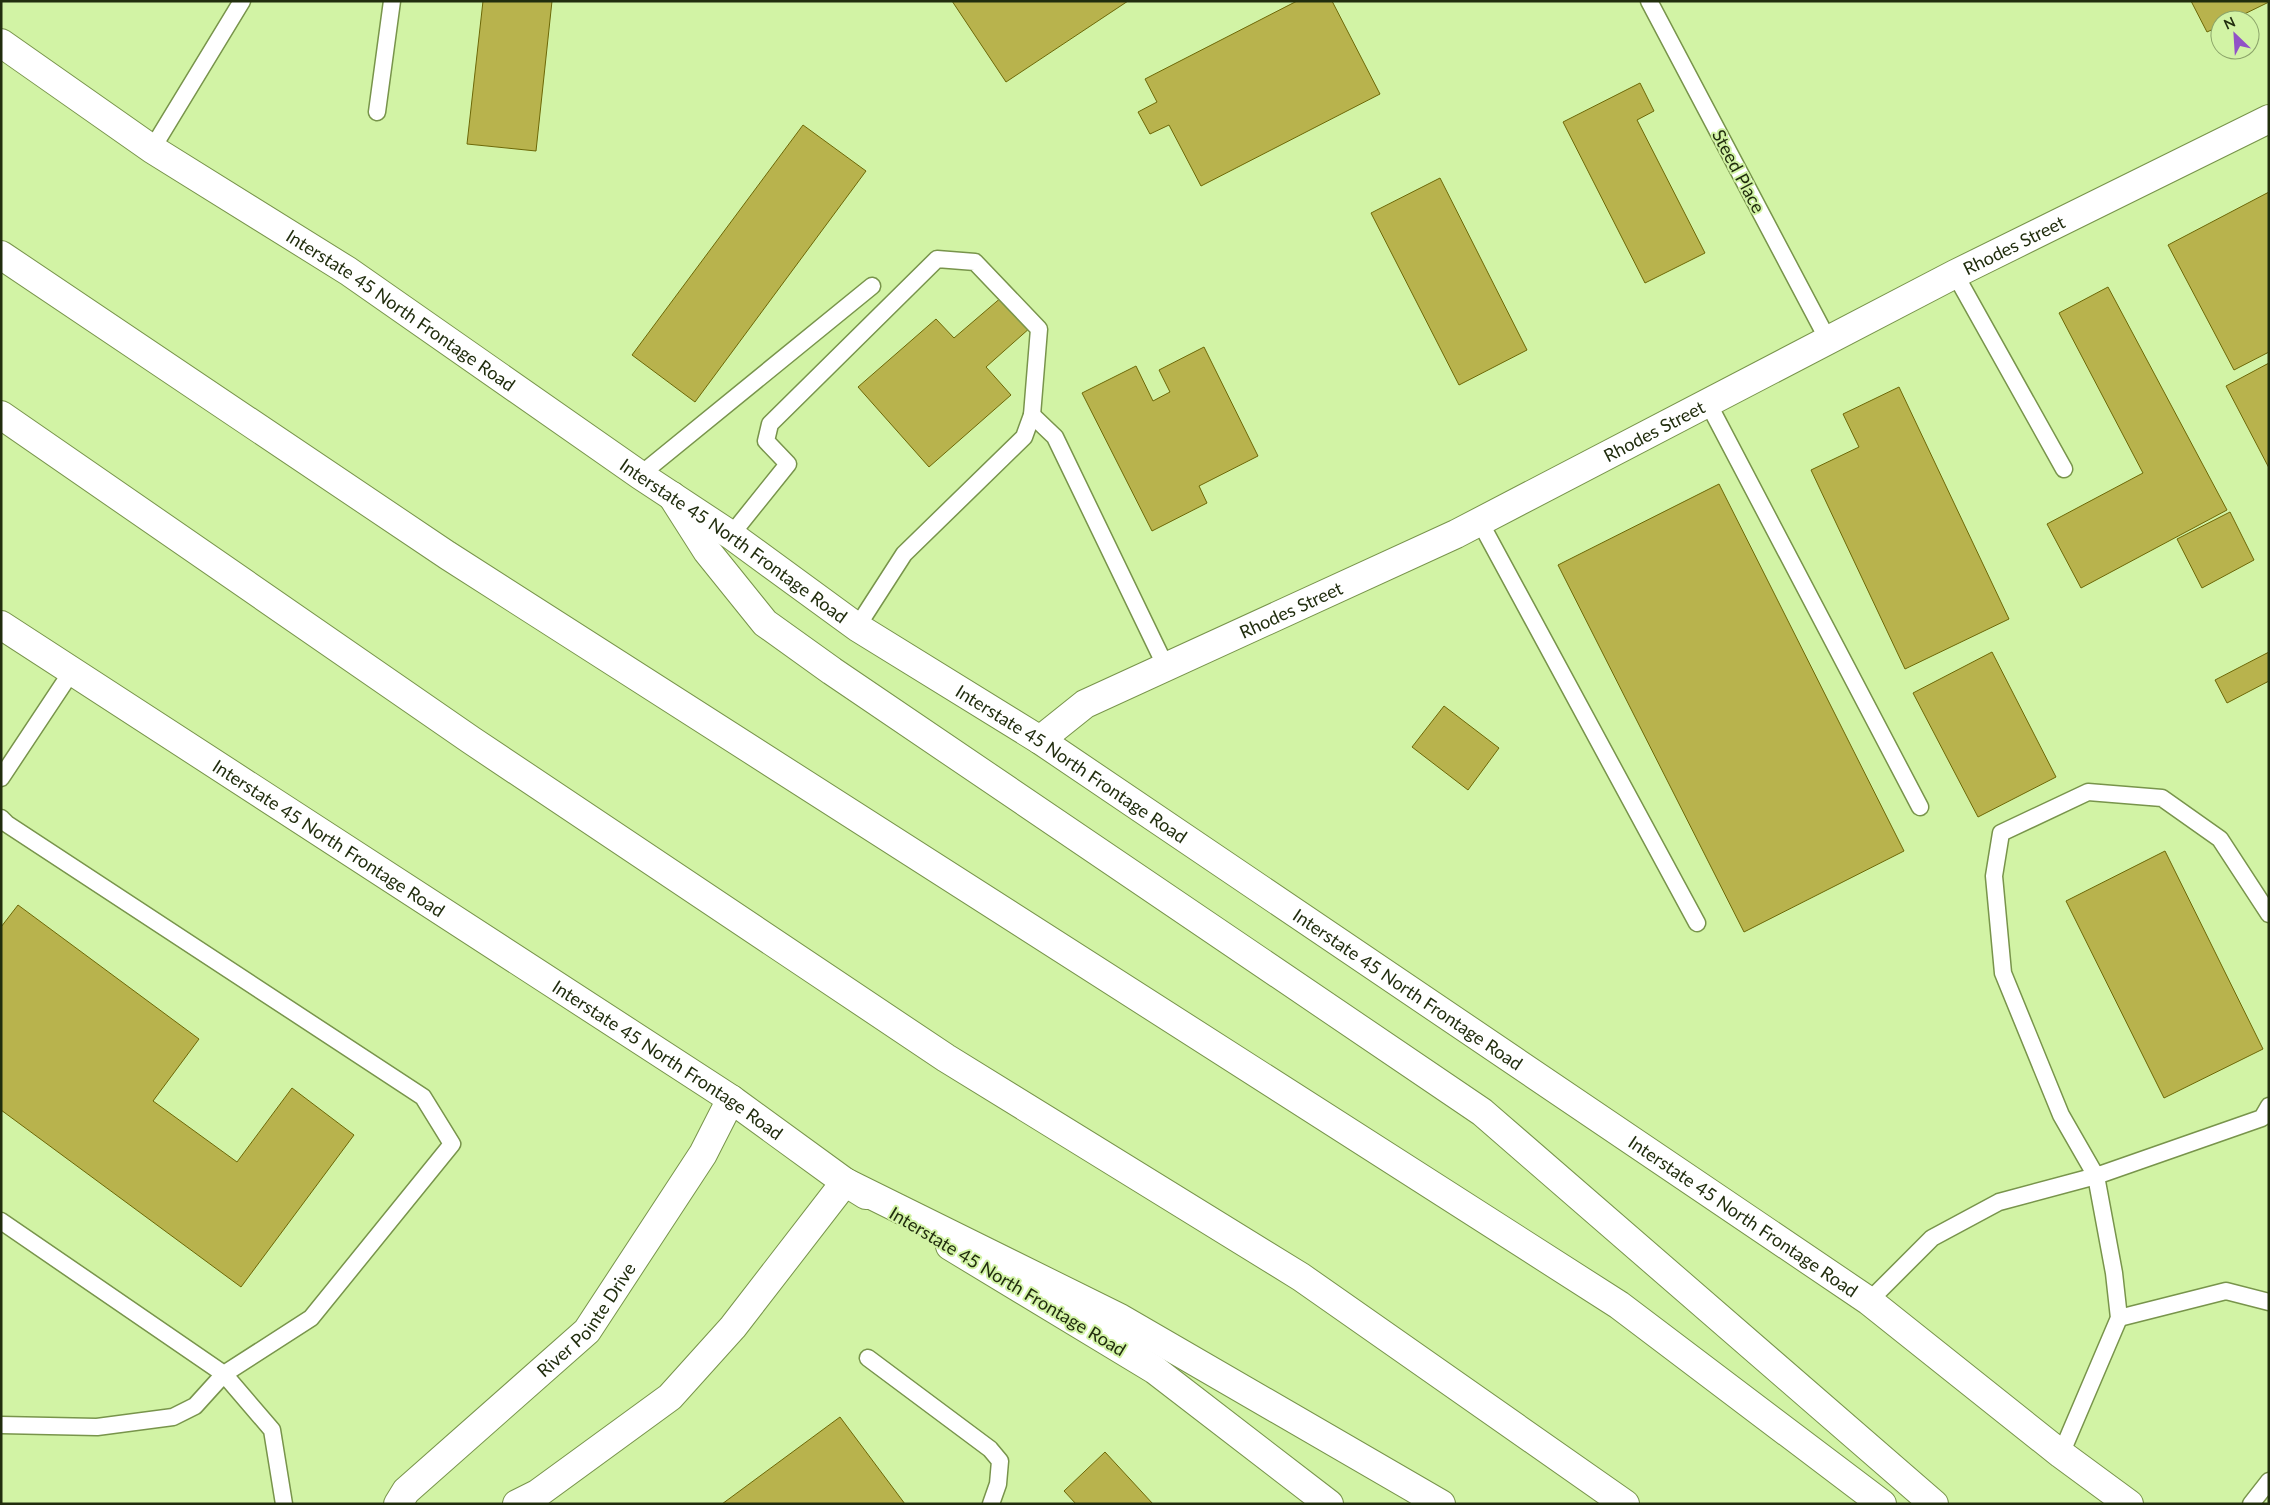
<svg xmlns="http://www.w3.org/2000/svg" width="2270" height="1505" font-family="Lato,sans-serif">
  <rect width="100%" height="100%" fill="#d2f3a5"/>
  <g fill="#b8b34d" stroke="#6d6807">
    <polygon points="483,1 552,1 536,151 467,144"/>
    <polygon points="952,1 1128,1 1006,82"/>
    <polygon points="1297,1 1332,1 1380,94 1201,186 1169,125 1150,134 1138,112 1157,102 1145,79"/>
    <polygon points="2191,1 2269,1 2269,2 2232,20 2220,20 2220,26 2207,32"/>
    <polygon points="1640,83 1654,111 1637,120 1705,253 1645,283 1563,122"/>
    <polygon points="803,125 866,171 695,402 632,355"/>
    <polygon points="1440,178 1527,350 1459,385 1371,213"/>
    <polygon points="2269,192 2269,352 2234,370 2168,245"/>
    <polygon points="2108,287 2227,510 2081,588 2047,524 2143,473 2059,313"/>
    <polygon points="1003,296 1031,327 986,367 1011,395 929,467 858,387 936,319 954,338"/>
    <polygon points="1204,347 1258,456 1199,486 1207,503 1152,531 1082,393 1136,366 1153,401 1170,392 1159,370"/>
    <polygon points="2269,363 2269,468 2226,386"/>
    <polygon points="1899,387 2009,619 1905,669 1811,470 1859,447 1843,414"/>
    <polygon points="1719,484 1904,851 1744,932 1558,565"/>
    <polygon points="2230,512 2254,560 2202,588 2177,539"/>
    <polygon points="1992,652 2056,777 1978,817 1913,693"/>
    <polygon points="2269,652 2269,681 2227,703 2215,680"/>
    <polygon points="1444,706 1499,748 1468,790 1412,747"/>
    <polygon points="2165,851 2263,1049 2164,1098 2066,901"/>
    <polygon points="18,905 199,1039 153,1101 237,1162 292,1088 354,1135 241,1287 1,1110 1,927"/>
    <polygon points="840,1417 905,1504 722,1504"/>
    <polygon points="1105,1452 1153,1504 1076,1504 1064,1491"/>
  </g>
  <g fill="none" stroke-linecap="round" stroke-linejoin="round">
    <g stroke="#78944b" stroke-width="19">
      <g id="service">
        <polyline points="1649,1 1828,340"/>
        <polyline points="377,112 392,1"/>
        <polyline points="152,149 242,1"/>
        <polyline points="1955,274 2064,469"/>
        <polyline points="1708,403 1920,807"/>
        <polyline points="1032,415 1055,437 1166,667"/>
        <polyline points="640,475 872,286"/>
        <polyline points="1480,522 1697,923"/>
        <polyline points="731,535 788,464 766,441 770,424 937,259 975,262 1039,329 1032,415 1024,437 904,554 857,627"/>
        <polyline points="1,778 72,671"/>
        <polyline points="1,818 7,824 423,1097 452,1144 311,1318 224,1374 1,1221"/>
        <polyline points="2269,914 2220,839 2162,798 2088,792 2001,833 1994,876 2003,973 2061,1115 2096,1176 2262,1118 2269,1106"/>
        <polyline points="1869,1301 1932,1238 1999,1202 2096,1176 2114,1273 2119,1318 2061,1454"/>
        <polyline points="2119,1318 2226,1291 2269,1302"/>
        <polyline points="868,1358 990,1449 1000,1461 998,1484 991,1504"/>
        <polyline points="1,1425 97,1427 173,1417 195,1406 224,1374 272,1430 284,1504"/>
        <polyline points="2251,1504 2269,1481"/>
      </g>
    </g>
    <g stroke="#78944b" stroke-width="30">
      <g id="minor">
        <path id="s1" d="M1040 740 1085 704 1456 534 1955 274 2269 119"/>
        <path id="s2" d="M398 1504 406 1491 587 1331 703 1154 731 1099"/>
        <polyline points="517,1504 537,1494 670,1397 733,1327 845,1182"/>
      </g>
    </g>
    <g stroke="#78944b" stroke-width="30">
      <g id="secondary">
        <path id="s3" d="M1 43 152 149 348 271 640 475 731 535 857 627 1040 740 1869 1301 2061 1454 2129 1504"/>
        <path id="s4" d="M1 625 731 1099 845 1182 866 1195"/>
        <polyline points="950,1246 1155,1370 1329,1504"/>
      </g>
    </g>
    <g stroke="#78944b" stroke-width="30">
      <g id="motorway">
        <polyline points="1,255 447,555 1619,1305 1882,1504"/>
        <polyline points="1,415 471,740 946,1058 1301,1277 1625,1504"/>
        <polyline points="672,496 707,551 765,623 832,671 1482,1112 1934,1504"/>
        <polyline points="845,1182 1120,1318 1441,1504"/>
      </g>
    </g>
    <use href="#service" stroke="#fff" stroke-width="16"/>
    <use href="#minor" stroke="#fff" stroke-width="28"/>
    <use href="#secondary" stroke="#fff" stroke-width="28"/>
    <use href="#motorway" stroke="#fff" stroke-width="28"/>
  </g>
  <g text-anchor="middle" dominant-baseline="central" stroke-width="4" stroke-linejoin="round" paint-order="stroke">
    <g font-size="18" fill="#212d0e" stroke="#d2f3a5">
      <text transform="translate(1739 171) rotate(62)">Steed Place</text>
      <text stroke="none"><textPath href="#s1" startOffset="1094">Rhodes Street</textPath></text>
      <text stroke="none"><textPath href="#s3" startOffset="481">Interstate 45 North Frontage Road</textPath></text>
      <text stroke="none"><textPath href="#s1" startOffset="689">Rhodes Street</textPath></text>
      <text stroke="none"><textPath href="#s3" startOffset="886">Interstate 45 North Frontage Road</textPath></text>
      <text stroke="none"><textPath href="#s1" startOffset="284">Rhodes Street</textPath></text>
      <text stroke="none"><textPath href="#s3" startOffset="1291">Interstate 45 North Frontage Road</textPath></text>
      <text stroke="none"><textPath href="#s4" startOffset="391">Interstate 45 North Frontage Road</textPath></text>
      <text stroke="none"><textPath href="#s3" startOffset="1696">Interstate 45 North Frontage Road</textPath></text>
      <text stroke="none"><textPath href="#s4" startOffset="796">Interstate 45 North Frontage Road</textPath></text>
      <text stroke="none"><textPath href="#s3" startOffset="2101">Interstate 45 North Frontage Road</textPath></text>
      <text transform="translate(1008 1281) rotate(31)">Interstate 45 North Frontage Road</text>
      <text stroke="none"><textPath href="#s2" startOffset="265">River Pointe Drive</textPath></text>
    </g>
  </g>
  <rect width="2270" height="1505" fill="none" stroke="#212d0e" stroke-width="5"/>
  <g transform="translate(2235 35) rotate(335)"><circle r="24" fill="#d2f3a5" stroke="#8ba469"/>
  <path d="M0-4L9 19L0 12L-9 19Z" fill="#9151c7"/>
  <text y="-8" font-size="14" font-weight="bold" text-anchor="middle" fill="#212d0e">N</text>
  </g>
</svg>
